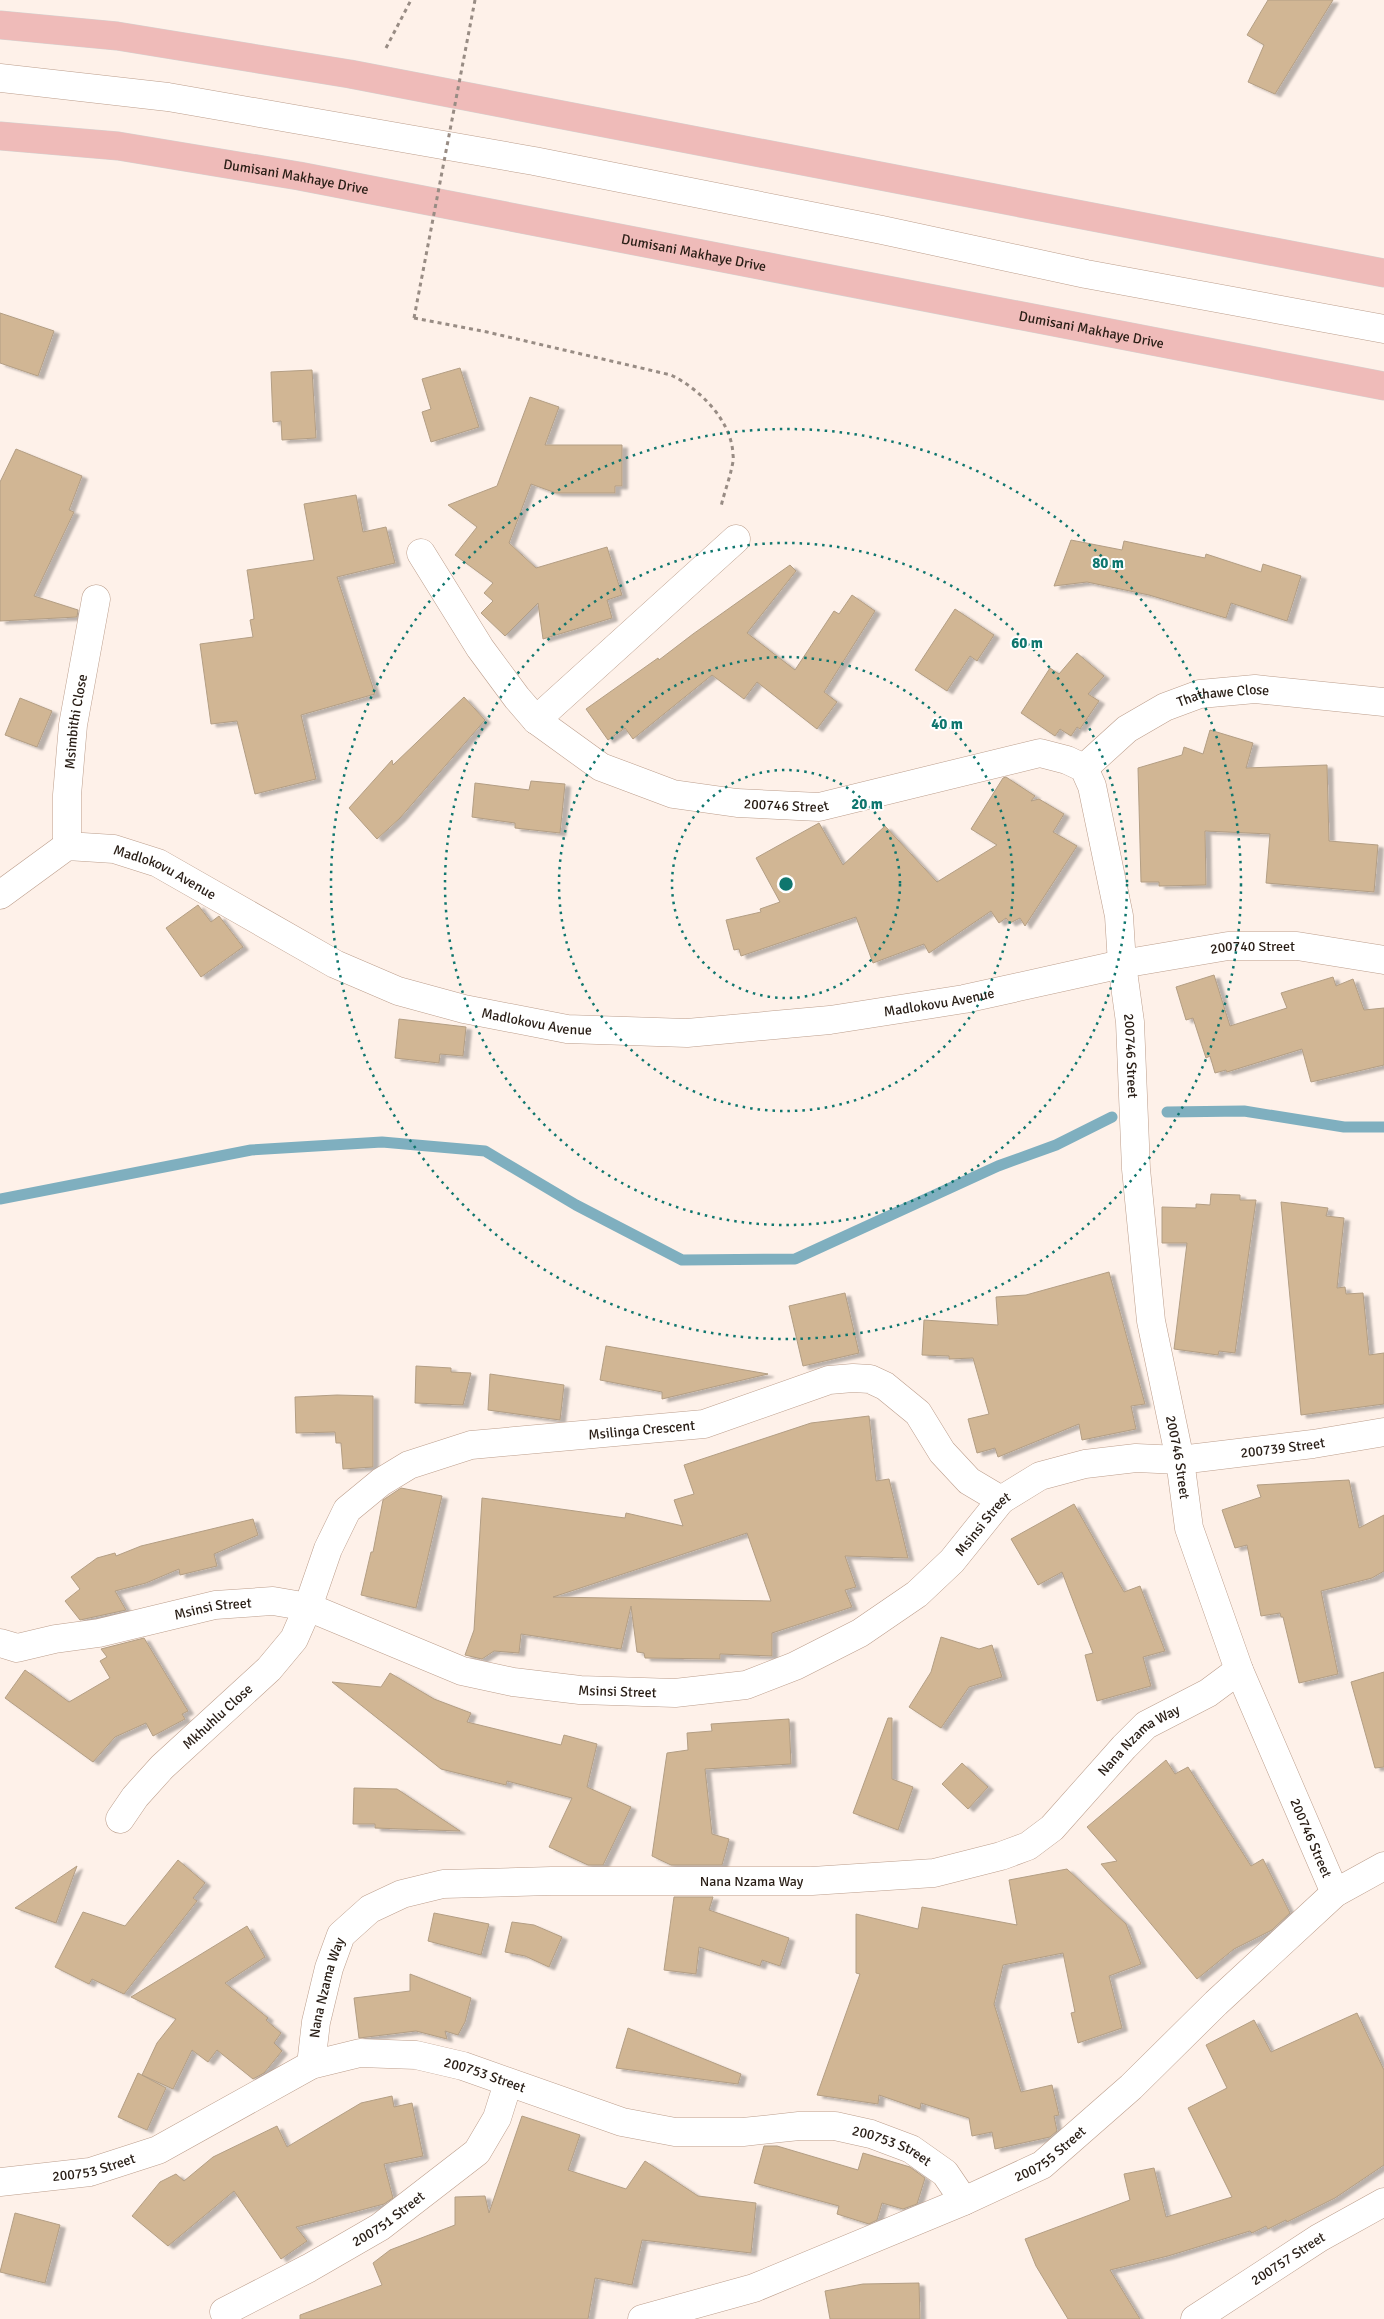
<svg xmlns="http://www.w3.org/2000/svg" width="1384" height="2319" font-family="Signika,sans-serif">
  <defs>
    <filter id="shadow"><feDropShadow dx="5.5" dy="3" stdDeviation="1" flood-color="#0004"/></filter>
  </defs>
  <rect width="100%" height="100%" fill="#fef1e9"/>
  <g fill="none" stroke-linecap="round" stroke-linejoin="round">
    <g stroke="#7fafbf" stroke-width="11">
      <polyline points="1167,1112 1244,1111 1344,1127 1384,1127"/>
      <polyline points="0,1199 251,1150 382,1142 485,1151 576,1205 682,1260 795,1259 998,1166 1056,1145 1112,1117"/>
    </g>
  </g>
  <g fill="#d1b694" stroke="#b39e84" fill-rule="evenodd" filter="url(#shadow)">
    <polygon points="1268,0 1333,0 1275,94 1248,82 1264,45 1247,35"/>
    <polygon points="0,313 54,331 38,376 0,363"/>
    <polygon points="460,368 479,427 431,442 422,412 431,409 422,379"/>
    <polygon points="312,370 316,438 282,440 281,421 273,422 271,372"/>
    <polygon points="530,397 559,407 545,445 622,445 622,486 615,486 615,493 556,493 531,484 509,543 536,568 607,547 622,595 607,600 612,618 543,639 538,603 505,636 481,613 493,601 484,593 493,583 455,555 477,527 448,505 497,486"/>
    <polygon points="16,449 82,476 69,510 74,512 34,596 78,610 77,617 0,621 0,482"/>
    <polygon points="356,495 363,532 386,527 395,563 337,577 375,694 301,715 316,779 255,794 237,721 211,724 200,644 253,637 250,620 254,619 253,610 247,570 314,560 304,504"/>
    <polygon points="1071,540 1122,550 1124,541 1205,558 1206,554 1261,572 1263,564 1301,576 1287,621 1231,603 1226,618 1149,595 1087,582 1054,586"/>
    <polygon points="790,565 796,571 747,633 795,670 834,611 839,614 852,595 875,611 824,692 837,702 817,729 757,682 744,699 712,675 633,739 625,728 608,740 586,709 658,658 659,660 693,634"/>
    <polygon points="955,609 994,635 977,661 970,656 947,691 915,670"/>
    <polygon points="1077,653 1104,676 1088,694 1099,701 1080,729 1077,727 1071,736 1060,729 1055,736 1021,713 1050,668 1059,674"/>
    <polygon points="464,697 485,720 400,818 377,839 349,808 392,760 393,765"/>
    <polygon points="20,698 52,711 37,747 5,735"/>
    <polygon points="1210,730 1253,743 1246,768 1327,765 1329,841 1378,845 1374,892 1266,883 1270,834 1205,831 1206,885 1159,886 1159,882 1141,882 1138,768 1182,755 1184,747 1203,754"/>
    <polygon points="1006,777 1035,796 1031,801 1039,799 1064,814 1053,832 1077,846 1025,926 1020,918 1010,923 1006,918 999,923 991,911 929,953 924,944 873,963 856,917 741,956 739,949 734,950 726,920 761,912 760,909 780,902 756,858 819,823 843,865 885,826 937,882 997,845 971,829 1003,778"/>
    <polygon points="531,781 565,784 560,833 515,828 515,823 472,817 475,783 529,790"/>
    <polygon points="198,905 211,922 219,916 243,947 201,977 166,928"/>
    <polygon points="1214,975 1230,1026 1287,1008 1281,993 1333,977 1336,986 1353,979 1364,1010 1384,1008 1384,1065 1311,1082 1302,1049 1227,1072 1226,1070 1215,1073 1210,1056 1206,1058 1193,1018 1186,1020 1176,987"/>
    <polygon points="399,1019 466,1027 463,1056 440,1054 439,1063 395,1058"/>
    <polygon points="1211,1194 1240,1195 1240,1200 1256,1200 1235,1353 1219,1351 1218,1355 1174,1349 1187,1243 1162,1243 1162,1207 1196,1208 1196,1204 1210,1205"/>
    <polygon points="1281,1202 1328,1208 1326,1216 1344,1218 1337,1288 1345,1287 1346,1294 1363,1293 1369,1355 1384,1353 1384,1404 1301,1415"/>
    <polygon points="1109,1272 1145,1404 1131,1406 1136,1429 1082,1440 1079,1424 998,1457 995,1448 977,1453 968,1419 989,1414 973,1358 949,1359 949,1356 922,1355 924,1320 998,1325 996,1297 1026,1295"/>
    <polygon points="845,1293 859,1353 803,1366 789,1306"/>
    <polygon points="606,1346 768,1374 662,1399 662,1392 600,1380"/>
    <polygon points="416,1366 451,1368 451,1372 471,1373 463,1405 415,1403"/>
    <polygon points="490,1374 564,1385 560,1420 488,1410"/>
    <polygon points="337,1395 373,1396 373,1467 343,1469 341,1443 336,1443 335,1432 296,1433 295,1397"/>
    <path d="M869 1416 876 1481 889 1479 908 1558 845 1556 856 1587 845 1590 852 1607 772 1633V1656L720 1654V1659L645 1658 644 1653 637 1652 631 1606 621 1649 521 1634 519 1653 494 1651 482 1659 465 1655 474 1630 482 1498 625 1518 626 1513 683 1526 674 1500 694 1494 684 1465 811 1423ZM747 1533 771 1601 553 1597 641 1568Z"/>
    <polygon points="1349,1480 1359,1528 1384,1515 1384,1571 1372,1578 1321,1591 1338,1674 1299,1683 1283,1617 1281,1617 1280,1613 1261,1616 1247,1545 1235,1548 1222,1510 1261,1497 1257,1485"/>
    <polygon points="401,1488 442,1496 416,1608 361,1595 371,1552 373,1552 383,1500"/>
    <polygon points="1074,1504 1124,1592 1140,1586 1165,1651 1143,1657 1151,1686 1097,1701 1085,1655 1093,1653 1062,1572 1038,1585 1011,1539"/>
    <polygon points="253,1519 258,1535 214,1554 217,1566 180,1575 179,1569 146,1583 115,1591 126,1610 80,1620 65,1601 80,1589 71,1577 97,1558 115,1553 116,1556 141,1546"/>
    <polygon points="941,1637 979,1649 992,1645 1002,1677 969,1687 941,1728 909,1707 931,1672"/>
    <polygon points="144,1638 188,1711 182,1714 185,1719 153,1736 146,1723 115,1737 93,1762 5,1698 25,1670 69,1702 110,1678 100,1661 107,1657 101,1649"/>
    <polygon points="1384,1672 1384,1767 1375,1768 1351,1682"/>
    <polygon points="390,1673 434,1699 471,1713 467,1722 561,1745 564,1735 597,1744 587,1787 631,1807 603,1865 588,1865 549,1847 572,1798 507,1781 506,1785 441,1769 332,1682 381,1687"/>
    <polygon points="888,1718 892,1718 892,1779 913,1787 898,1830 853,1813"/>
    <polygon points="789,1719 791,1764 705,1769 712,1834 729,1839 722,1865 671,1865 652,1856 667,1753 688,1750 687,1733 712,1731 711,1724"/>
    <polygon points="1166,1760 1175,1774 1188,1767 1251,1866 1263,1859 1290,1913 1272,1930 1234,1949 1197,1979 1101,1864 1117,1861 1087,1827"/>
    <polygon points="962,1763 988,1787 968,1809 942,1784"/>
    <polygon points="354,1788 397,1789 460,1831 375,1828 375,1824 353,1824"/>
    <polygon points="178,1860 205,1883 193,1898 197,1901 124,1994 92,1979 89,1984 55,1967 83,1912 125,1926"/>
    <polygon points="77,1866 56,1923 15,1908"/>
    <polygon points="1067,1869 1126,1924 1141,1964 1109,1976 1122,2028 1078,2043 1071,2013 1075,2012 1063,1953 1003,1965 994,2004 1021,2092 1052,2085 1059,2115 1054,2116 1057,2131 1050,2137 995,2149 992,2132 972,2136 969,2118 921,2103 920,2109 879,2095 878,2104 817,2095 860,1974 856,1973 856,1914 918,1929 922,1907 1017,1925 1009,1880"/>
    <polygon points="674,1897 713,1897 709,1910 789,1938 780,1966 762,1960 760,1966 699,1947 696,1974 664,1970"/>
    <polygon points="434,1913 489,1924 481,1955 428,1941"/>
    <polygon points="512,1922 534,1925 562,1937 549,1967 525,1956 505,1952"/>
    <polygon points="247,1926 265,1957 225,1983 268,2018 266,2020 281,2033 274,2043 282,2051 264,2073 253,2079 217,2050 208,2062 192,2050 173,2089 142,2075 157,2043 176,2019 131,1997"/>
    <polygon points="410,1974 471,1998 465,2022 458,2035 445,2031 447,2039 416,2031 359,2038 354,1998 410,1991"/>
    <polygon points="1357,2013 1384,2070 1384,2165 1335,2198 1287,2222 1286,2220 1268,2229 1266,2226 1252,2233 1250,2231 1168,2256 1110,2270 1140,2319 1068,2319 1036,2266 1025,2239 1130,2200 1124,2174 1154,2168 1166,2217 1232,2197 1188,2108 1227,2088 1206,2045 1254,2020 1271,2052"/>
    <polygon points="628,2028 741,2074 738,2084 616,2068"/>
    <polygon points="138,2073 166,2088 147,2130 118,2117"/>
    <polygon points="392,2096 394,2107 412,2103 423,2156 384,2164 393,2198 384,2204 296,2227 307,2241 281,2259 234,2191 168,2246 132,2216 160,2182 176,2174 184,2181 213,2157 277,2126 287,2147 361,2103"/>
    <polygon points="522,2116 580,2135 568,2170 626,2189 645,2161 698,2196 756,2203 751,2253 642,2240 632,2285 595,2278 588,2319 300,2319 300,2315 382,2285 373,2263 390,2250 455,2225 455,2197 485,2196 489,2213"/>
    <polygon points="764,2146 777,2146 858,2170 863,2153 910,2167 925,2178 917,2204 903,2209 882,2203 877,2220 869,2224 837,2214 839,2206 754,2183"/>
    <polygon points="15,2213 60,2225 45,2283 0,2272"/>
    <polygon points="919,2283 920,2319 830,2319 825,2291 863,2284"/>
  </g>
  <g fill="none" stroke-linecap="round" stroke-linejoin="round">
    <g stroke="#bc9e8c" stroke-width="29">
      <g id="minor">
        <polyline points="0,78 168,97 534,161 882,230 1086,274 1384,329"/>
        <path id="s1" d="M421 553 480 648 517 698 536 720 601 767 673 794 737 803 819 807 1040 753 1067 760 1084 768 1092 786 1119 916 1122 964 1130 1022 1136 1169 1151 1321 1180 1460 1189 1528 1239 1670 1335 1893"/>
        <polyline points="536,720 736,539"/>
        <path id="s2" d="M1084 768 1127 729 1165 707 1200 694 1255 689 1384 702"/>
        <path id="s3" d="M67 846V795L73 725 96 599"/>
        <path id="s4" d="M0 895 67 846 114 849 158 863 335 964 398 991 464 1009 567 1029 687 1033 830 1020 964 999 1122 964 1228 946H1297L1384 960"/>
        <path id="s5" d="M0 1643 17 1648 55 1639 99 1633 215 1605 273 1601 308 1607 462 1671 513 1682 580 1690 675 1693 746 1685 795 1666 860 1633 917 1594 952 1561 1001 1500 1040 1476 1085 1464 1136 1458 1180 1460 1313 1444 1384 1432"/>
        <path id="s6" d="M120 1819 135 1797 162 1767 269 1669 294 1639 308 1607 328 1549 347 1510 381 1482 409 1465 471 1445 704 1424 829 1380 853 1378 870 1379 885 1386 918 1413 942 1452 969 1481 1001 1500"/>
        <path id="s7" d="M311 2065 316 2022 329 1968 341 1935 370 1909 402 1894 443 1884 551 1881H812L934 1873 1001 1856 1028 1846 1052 1828 1124 1747 1146 1725 1208 1693 1239 1670"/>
        <path id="s8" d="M0 2182 90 2172 158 2150 311 2065 360 2053 416 2055 463 2066 622 2122 675 2132H743L799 2126H835L871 2134 911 2149 945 2173 964 2201"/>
        <path id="s9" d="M224 2312 309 2268 380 2227 477 2152 497 2118 508 2083"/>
        <path id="s10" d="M642 2319 754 2288 964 2201 1042 2165 1131 2087 1216 2003 1335 1893 1384 1866"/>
        <path id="s11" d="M1195 2319 1319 2238 1384 2202"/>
      </g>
    </g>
    <g stroke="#d4d2d0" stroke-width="29">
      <g id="major">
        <polyline points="0,25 117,36 350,74 1384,273"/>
        <path id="s12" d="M0 136 118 146 299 176 1384 386"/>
      </g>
    </g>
    <g stroke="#988c84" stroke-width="3" stroke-dasharray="4 4" stroke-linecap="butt">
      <polyline points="386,48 411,0"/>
      <path d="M414 318 487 332 671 375C700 389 732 421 733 455 734 460 732 466 731 471 729 480 721 503 721 508"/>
    </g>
    <use href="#minor" stroke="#fff" stroke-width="28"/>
    <use href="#major" stroke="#efbbb9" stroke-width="28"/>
    <polyline stroke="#988c84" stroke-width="3" stroke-dasharray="4 4" stroke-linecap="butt" points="414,318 475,0"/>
  </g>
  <g fill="none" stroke="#0f766e" stroke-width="2.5" stroke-dasharray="2.5 5">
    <circle cx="786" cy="884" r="114"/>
    <circle cx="786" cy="884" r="227"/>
    <circle cx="786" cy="884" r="341"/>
    <circle cx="786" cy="884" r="455"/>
  </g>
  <g text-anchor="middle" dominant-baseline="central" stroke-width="4" stroke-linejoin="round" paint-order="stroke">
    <g font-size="14" fill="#281d15" stroke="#fff">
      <text stroke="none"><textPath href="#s12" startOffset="299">Dumisani Makhaye Drive</textPath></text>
      <text stroke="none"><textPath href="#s12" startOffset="704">Dumisani Makhaye Drive</textPath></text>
      <text stroke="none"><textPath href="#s12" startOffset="1109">Dumisani Makhaye Drive</textPath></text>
      <text stroke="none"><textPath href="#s2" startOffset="162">Thathawe Close</textPath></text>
      <text stroke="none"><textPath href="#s3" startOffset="125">Msimbithi Close</textPath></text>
      <text stroke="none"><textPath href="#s1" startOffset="474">200746 Street</textPath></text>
      <text stroke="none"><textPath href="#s4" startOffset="186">Madlokovu Avenue</textPath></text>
      <text stroke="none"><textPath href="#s4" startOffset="1315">200740 Street</textPath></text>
      <text stroke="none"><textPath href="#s4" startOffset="996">Madlokovu Avenue</textPath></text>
      <text stroke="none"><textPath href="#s4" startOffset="591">Madlokovu Avenue</textPath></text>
      <text stroke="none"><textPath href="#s1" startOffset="1074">200746 Street</textPath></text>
      <text stroke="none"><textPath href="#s6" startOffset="704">Msilinga Crescent</textPath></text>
      <text stroke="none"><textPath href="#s5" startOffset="1379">200739 Street</textPath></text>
      <text stroke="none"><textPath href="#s1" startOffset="1479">200746 Street</textPath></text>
      <text stroke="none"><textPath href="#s5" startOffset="1058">Msinsi Street</textPath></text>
      <text stroke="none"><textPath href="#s5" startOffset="218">Msinsi Street</textPath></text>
      <text stroke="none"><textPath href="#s5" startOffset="638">Msinsi Street</textPath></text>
      <text stroke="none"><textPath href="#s6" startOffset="142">Mkhuhlu Close</textPath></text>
      <text stroke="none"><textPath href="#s7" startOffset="994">Nana Nzama Way</textPath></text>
      <text stroke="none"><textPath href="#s1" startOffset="1884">200746 Street</textPath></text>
      <text stroke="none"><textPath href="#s7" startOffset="559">Nana Nzama Way</textPath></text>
      <text stroke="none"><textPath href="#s7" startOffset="79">Nana Nzama Way</textPath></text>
      <text stroke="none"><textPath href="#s8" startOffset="515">200753 Street</textPath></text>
      <text stroke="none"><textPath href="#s8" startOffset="935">200753 Street</textPath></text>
      <text stroke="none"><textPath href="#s10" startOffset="442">200755 Street</textPath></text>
      <text stroke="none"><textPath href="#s8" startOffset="95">200753 Street</textPath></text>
      <text stroke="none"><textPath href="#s9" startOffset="189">200751 Street</textPath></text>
      <text stroke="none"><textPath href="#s11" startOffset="111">200757 Street</textPath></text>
    </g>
  </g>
  <circle cx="786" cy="884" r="8" fill="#0f766e" stroke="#fff" stroke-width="2.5"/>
  <g font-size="15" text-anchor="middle" font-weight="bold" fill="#0f766e" stroke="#fff" stroke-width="4" stroke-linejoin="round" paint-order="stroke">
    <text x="1108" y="568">80 m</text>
    <text x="1027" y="648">60 m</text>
    <text x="947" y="729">40 m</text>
    <text x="867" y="809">20 m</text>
  </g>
</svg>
